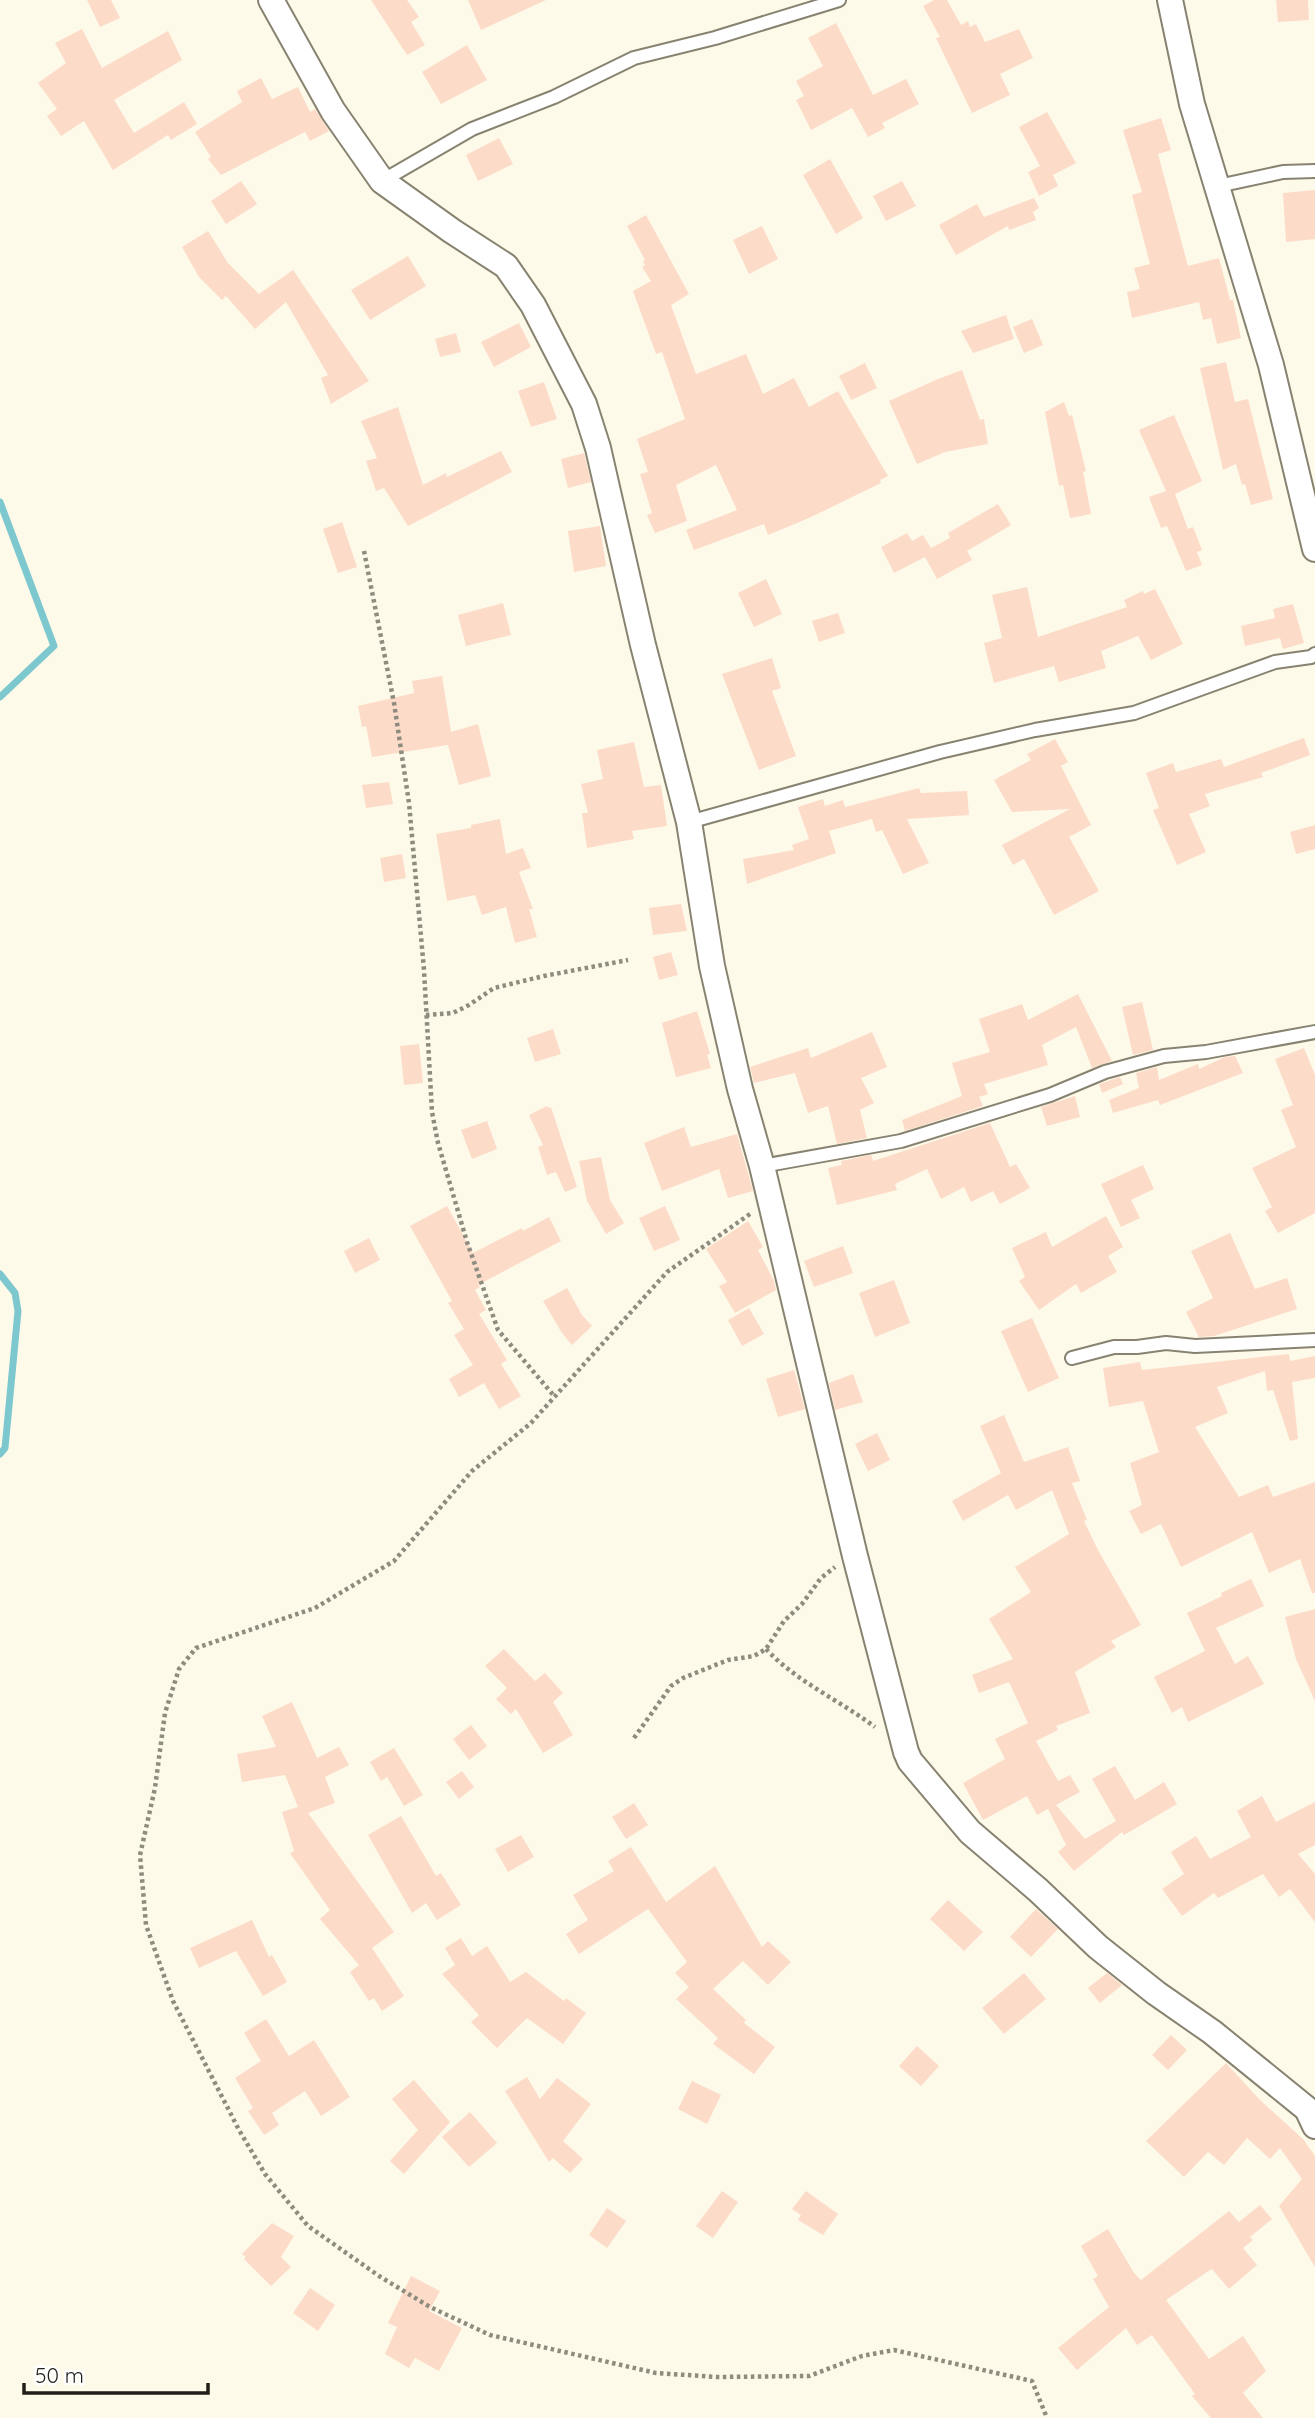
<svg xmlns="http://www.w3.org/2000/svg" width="1315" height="2418" font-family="Quicksand,sans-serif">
  <rect width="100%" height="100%" fill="#fefae9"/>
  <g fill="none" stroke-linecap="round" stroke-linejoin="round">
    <g stroke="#7dc7cf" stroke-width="7">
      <polyline points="0,502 54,646 0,697"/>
      <polyline points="0,1274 15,1293 18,1311 5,1448 0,1454"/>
    </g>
  </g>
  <g fill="#fddbc9">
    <polygon points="87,0 111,0 120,18 100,27"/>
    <polygon points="371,0 407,0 419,17 411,22 425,45 407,55"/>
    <polygon points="468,0 546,0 481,30"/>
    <polygon points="934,0 947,0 961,25 968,21 970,27 976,24 985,42 1019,29 1033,58 1000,74 1010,95 972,113 936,38 940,37 923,6"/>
    <polygon points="1276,0 1308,0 1309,20 1278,22"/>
    <polygon points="836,23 873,95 906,79 919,104 882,123 885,128 868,137 852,108 811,130 796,100 804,96 796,81 823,66 808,38"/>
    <polygon points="82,29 102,68 168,31 182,60 114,100 134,133 184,102 197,124 171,140 168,135 113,170 84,121 61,136 47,116 57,109 38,83 66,63 55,43"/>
    <polygon points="467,45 487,80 441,104 422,72"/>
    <polygon points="261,78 272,99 298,87 310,112 315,109 329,131 310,141 305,132 221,175 208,159 211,157 195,132 242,102 237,91"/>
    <polygon points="1047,112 1076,163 1053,175 1058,186 1039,196 1028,172 1040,166 1019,127"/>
    <polygon points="1161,118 1171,150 1158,154 1188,266 1219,258 1230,300 1233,300 1241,338 1217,344 1211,318 1203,320 1199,302 1132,318 1127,292 1140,289 1134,268 1150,264 1132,195 1142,192 1123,130"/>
    <polygon points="499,138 513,164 478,181 466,155"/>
    <polygon points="830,159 863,218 836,234 803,175"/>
    <polygon points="241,181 257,204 226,224 211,201"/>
    <polygon points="902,181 916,206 886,221 873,196"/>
    <polygon points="1315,190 1315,239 1286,242 1283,193"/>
    <polygon points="1034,198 1039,208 1033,212 1036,220 1009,230 1008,226 956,255 939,225 977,204 984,217"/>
    <polygon points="646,215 689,294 671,305 696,374 746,354 763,394 794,378 809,407 838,391 888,476 880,480 881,483 809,518 768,535 764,524 694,550 686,530 737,510 716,465 676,485 687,521 655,533 647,515 652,513 640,474 648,472 637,439 685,419 662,352 656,354 633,291 651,281 642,267 645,265 643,261 645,260 627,226"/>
    <polygon points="762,226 778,259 749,274 733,240"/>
    <polygon points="208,231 228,263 259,294 293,270 369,381 331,404 321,378 328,375 286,302 255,329 226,296 222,300 199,277 182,247"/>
    <polygon points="408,256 426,286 370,320 351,290"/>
    <polygon points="1006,315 1014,339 973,353 961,331"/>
    <polygon points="1032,319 1043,345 1024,353 1013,327"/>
    <polygon points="519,323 531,347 494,367 481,342"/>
    <polygon points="456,333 461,352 440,357 435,339"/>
    <polygon points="1226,362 1235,402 1248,399 1273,499 1251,505 1245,484 1242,485 1236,464 1223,470 1200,368"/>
    <polygon points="865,363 877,388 851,400 839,376"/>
    <polygon points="962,370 980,420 984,419 988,444 945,452 917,464 889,401 938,379"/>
    <polygon points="544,382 557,419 531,427 518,391"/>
    <polygon points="1064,402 1069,416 1072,415 1086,471 1083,472 1091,514 1070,518 1063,485 1059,486 1045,412"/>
    <polygon points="398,407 423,485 446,473 447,477 501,451 512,472 408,526 384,488 376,491 366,461 377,458 361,421"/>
    <polygon points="1174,415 1202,481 1175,494 1188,529 1193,527 1202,550 1197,552 1202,565 1186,571 1167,526 1161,528 1149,497 1166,491 1139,430"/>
    <polygon points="584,453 591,482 568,488 561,459"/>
    <polygon points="998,504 1011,525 967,551 972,560 937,579 925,557 894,573 881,547 907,533 912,541 923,535 931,548 950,538 948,533"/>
    <polygon points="342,522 357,567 338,573 323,529"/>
    <polygon points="600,526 606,566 574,572 568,531"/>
    <polygon points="766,579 782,614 754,627 738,593"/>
    <polygon points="1027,587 1038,637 1127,607 1124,600 1143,591 1144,594 1155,589 1183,644 1151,660 1138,636 1101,651 1106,668 1059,682 1054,666 994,683 984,643 1002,638 992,595"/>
    <polygon points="503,603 511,635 466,646 458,615"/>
    <polygon points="1293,604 1304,643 1283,649 1280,638 1245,646 1241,626 1275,618 1273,609"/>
    <polygon points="838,613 845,633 819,642 812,621"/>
    <polygon points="772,658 781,688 772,691 796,756 759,770 722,674"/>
    <polygon points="442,676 451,732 478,724 491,776 459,785 448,745 372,757 366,726 362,727 358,706 414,693 412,681"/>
    <polygon points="1304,738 1310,755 1261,773 1263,777 1205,794 1210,806 1189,814 1206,852 1177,865 1153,810 1159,808 1146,773 1173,763 1176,772 1221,759 1224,767"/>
    <polygon points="1055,739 1068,762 1061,766 1091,825 1069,837 1099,891 1054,915 1024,859 1013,865 1002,845 1070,809 1012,812 994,780 1031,760 1027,754"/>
    <polygon points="634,742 644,787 661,785 667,826 632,831 634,839 587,848 582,813 588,813 581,784 603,779 597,750"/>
    <polygon points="389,782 393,804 366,808 362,785"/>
    <polygon points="919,788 921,793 967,791 969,815 907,819 929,863 903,874 882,830 876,832 872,819 829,831 836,853 747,884 743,859 794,850 792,845 809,839 798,807 823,799 825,806 843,800 845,807"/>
    <polygon points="500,819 506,854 523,848 531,868 519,872 533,909 529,909 537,937 515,943 506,907 482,915 475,895 447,901 436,834 471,828 471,825"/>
    <polygon points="1315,825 1315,849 1296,854 1290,832"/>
    <polygon points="402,854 406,878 384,882 380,858"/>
    <polygon points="681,904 687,931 653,935 649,908"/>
    <polygon points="671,952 678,975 659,980 653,957"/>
    <polygon points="1078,994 1112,1061 1092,1068 1076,1027 1042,1045 1048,1065 984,1084 988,1094 979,1097 983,1106 905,1131 902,1120 962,1096 952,1063 990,1052 979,1019 1022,1004 1028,1020"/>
    <polygon points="1142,1002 1153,1050 1133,1055 1122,1007"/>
    <polygon points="697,1011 710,1054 707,1055 711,1068 676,1077 662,1023"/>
    <polygon points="553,1029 561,1054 535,1062 527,1038"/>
    <polygon points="872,1032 887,1067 861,1078 874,1103 860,1110 867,1138 837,1144 828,1106 808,1113 795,1073 754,1083 750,1067 808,1048 811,1058"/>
    <polygon points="419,1044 423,1083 404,1085 400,1046"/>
    <polygon points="1304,1048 1315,1075 1315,1213 1278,1233 1265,1211 1272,1207 1252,1168 1296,1147 1281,1110 1293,1105 1275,1059"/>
    <polygon points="1235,1056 1243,1073 1160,1105 1158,1100 1113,1113 1109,1100 1139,1088 1136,1073 1157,1067 1159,1080 1198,1064 1199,1069 1225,1057"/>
    <polygon points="1120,1077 1123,1084 1102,1093 1099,1084"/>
    <polygon points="1075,1096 1080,1117 1047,1126 1041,1107"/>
    <polygon points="547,1106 549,1108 551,1107 577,1187 565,1192 556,1172 547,1175 538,1147 543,1145 529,1115"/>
    <polygon points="487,1121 497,1149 472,1159 461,1130"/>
    <polygon points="990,1123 1010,1167 1016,1164 1030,1188 1000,1204 993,1191 971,1202 964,1187 941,1199 927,1169 895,1184 897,1190 837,1205 828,1168 842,1165 841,1161 871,1155 873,1161"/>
    <polygon points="684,1127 691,1147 737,1134 753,1191 728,1198 719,1169 662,1191 644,1143"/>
    <polygon points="601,1157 610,1200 624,1223 606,1234 587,1201 579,1161"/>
    <polygon points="1143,1165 1154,1189 1131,1200 1140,1218 1121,1227 1101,1184"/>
    <polygon points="447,1206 473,1253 522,1228 523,1231 549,1217 561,1241 478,1285 480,1287 475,1290 486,1310 479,1314 507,1360 501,1364 521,1396 499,1409 484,1383 459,1397 449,1379 473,1365 454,1335 464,1329 448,1303 452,1301 410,1226"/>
    <polygon points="665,1206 680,1240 654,1251 639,1218"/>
    <polygon points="1106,1216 1123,1247 1108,1256 1117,1272 1081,1293 1076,1284 1039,1310 1019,1281 1025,1277 1012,1248 1046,1232 1052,1247"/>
    <polygon points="748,1221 763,1247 758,1250 774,1281 776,1290 735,1313 719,1286 727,1282 706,1249"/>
    <polygon points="1230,1233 1255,1289 1287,1278 1297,1309 1214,1336 1199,1337 1186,1312 1213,1298 1191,1251"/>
    <polygon points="369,1238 380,1260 355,1273 344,1251"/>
    <polygon points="843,1246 853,1273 814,1287 804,1261"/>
    <polygon points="894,1280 910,1323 875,1337 859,1293"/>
    <polygon points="567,1288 582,1315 592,1326 572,1345 562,1333 543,1301"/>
    <polygon points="749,1308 764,1334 742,1346 728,1320"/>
    <polygon points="1032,1318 1059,1378 1028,1392 1001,1331"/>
    <polygon points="1289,1354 1290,1361 1315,1356 1315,1378 1292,1382 1298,1439 1290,1441 1273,1390 1267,1391 1265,1371 1217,1387 1228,1413 1195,1427 1239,1497 1268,1485 1273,1497 1315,1482 1315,1593 1312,1593 1300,1559 1269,1573 1252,1532 1181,1567 1161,1524 1141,1534 1129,1511 1142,1505 1130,1463 1159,1452 1143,1401 1109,1407 1103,1368 1140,1362 1142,1370"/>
    <polygon points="794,1370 805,1409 778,1417 766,1379"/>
    <polygon points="853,1374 863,1402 835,1410 829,1383"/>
    <polygon points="1004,1415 1024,1462 1068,1447 1080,1481 1072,1483 1087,1520 1084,1521 1098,1550 1141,1625 1111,1641 1116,1647 1075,1672 1090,1713 1056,1726 1058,1730 1036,1741 1058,1781 1070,1775 1080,1792 1056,1805 1085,1839 1116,1821 1092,1779 1115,1766 1135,1800 1164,1782 1177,1804 1124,1835 1122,1832 1074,1871 1058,1852 1066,1845 1048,1809 1037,1815 1027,1796 983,1820 963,1783 1005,1759 995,1739 1028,1723 1009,1682 979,1693 972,1675 1013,1659 989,1619 1031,1592 1015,1567 1069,1534 1052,1490 1016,1510 1008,1495 963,1521 952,1501 1001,1473 980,1426"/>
    <polygon points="877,1433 890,1460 868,1471 855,1444"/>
    <polygon points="1251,1579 1264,1606 1216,1628 1235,1664 1248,1656 1264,1684 1188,1722 1182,1707 1172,1713 1154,1677 1205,1651 1187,1613 1222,1596 1221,1593"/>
    <polygon points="1315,1609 1315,1701 1296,1659 1285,1617"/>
    <polygon points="504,1649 535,1681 545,1673 563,1693 553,1702 573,1735 543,1753 516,1709 511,1714 496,1699 507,1688 485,1666"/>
    <polygon points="292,1702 317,1758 339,1747 349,1765 325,1777 335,1803 308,1813 394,1932 372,1948 404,1996 382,2011 374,1998 369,2001 350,1972 359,1965 320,1919 330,1910 290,1853 294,1851 282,1812 298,1807 285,1775 242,1782 237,1754 276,1747 262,1716"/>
    <polygon points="471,1725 487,1746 469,1760 453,1739"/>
    <polygon points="394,1748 423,1795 404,1806 387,1777 381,1781 370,1762"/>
    <polygon points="462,1771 474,1787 459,1799 446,1782"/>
    <polygon points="1262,1796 1276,1822 1315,1802 1315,1845 1298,1854 1315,1874 1315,1922 1290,1889 1279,1897 1263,1874 1218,1898 1214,1893 1182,1916 1162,1889 1184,1874 1171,1852 1196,1836 1210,1859 1251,1837 1237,1811"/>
    <polygon points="634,1803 648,1825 626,1839 612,1817"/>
    <polygon points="401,1816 436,1876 441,1873 461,1905 437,1920 426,1903 412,1913 368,1835"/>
    <polygon points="521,1835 534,1857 508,1872 495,1849"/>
    <polygon points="631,1847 666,1902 715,1866 762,1947 768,1941 791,1962 768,1985 743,1961 713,1989 746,2020 744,2023 775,2047 754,2074 713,2044 718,2038 676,1999 689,1987 675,1973 687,1962 648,1909 579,1954 566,1934 588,1920 573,1895 614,1871 608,1861"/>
    <polygon points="948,1900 983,1932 964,1951 930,1919"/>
    <polygon points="1036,1909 1058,1929 1031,1957 1010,1937"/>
    <polygon points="252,1920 269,1957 272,1955 287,1982 263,1996 236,1951 199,1968 190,1948"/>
    <polygon points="461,1938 472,1956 487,1946 510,1982 526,1972 564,2001 566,1998 586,2013 563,2044 527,2018 497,2048 471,2022 479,2015 442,1974 455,1965 445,1948"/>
    <polygon points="1024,1973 1046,1999 1004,2034 982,2008"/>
    <polygon points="1107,1973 1122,1985 1100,2003 1088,1988"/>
    <polygon points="266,2019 289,2056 314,2040 350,2097 321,2116 305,2091 272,2113 279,2125 264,2135 248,2111 253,2108 235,2078 261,2061 244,2033"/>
    <polygon points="1171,2035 1187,2050 1168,2070 1152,2055"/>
    <polygon points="917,2046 939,2066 921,2086 899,2066"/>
    <polygon points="1226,2063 1260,2100 1303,2139 1315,2156 1315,2267 1279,2206 1302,2179 1280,2148 1270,2159 1247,2138 1224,2165 1208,2152 1184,2177 1146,2141"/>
    <polygon points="527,2077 540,2099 557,2078 591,2104 563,2141 583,2159 570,2173 553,2158 549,2162 505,2091"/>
    <polygon points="414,2080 450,2122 404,2174 390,2161 418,2130 392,2099"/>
    <polygon points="692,2081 721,2095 707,2124 678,2109"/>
    <polygon points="470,2112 497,2143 469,2167 442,2137"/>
    <polygon points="722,2191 738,2202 713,2238 696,2226"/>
    <polygon points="806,2191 838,2214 823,2235 798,2220 801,2215 792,2209"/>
    <polygon points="1260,2205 1272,2219 1250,2237 1253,2240 1243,2248 1257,2265 1229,2289 1212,2269 1210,2270 1166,2300 1209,2359 1243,2336 1266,2371 1243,2393 1263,2418 1211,2418 1192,2396 1195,2394 1152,2335 1137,2345 1126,2328 1077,2370 1058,2348 1109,2307 1093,2279 1098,2276 1081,2246 1108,2229 1134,2273 1141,2280 1229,2211 1239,2222"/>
    <polygon points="607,2208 626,2221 607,2248 589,2235"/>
    <polygon points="272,2223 294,2236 281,2257 291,2267 271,2286 244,2259 246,2257 242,2254"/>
    <polygon points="411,2276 440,2291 429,2311 462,2328 439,2371 415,2358 409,2368 385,2354 397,2327 388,2323"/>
    <polygon points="310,2288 335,2305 318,2331 293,2313"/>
  </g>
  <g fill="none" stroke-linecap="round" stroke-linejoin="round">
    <g stroke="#888370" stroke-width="16">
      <g id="service">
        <polyline points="382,181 472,129 554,97 634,58 715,38 839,0"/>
        <polyline points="1218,186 1283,172 1315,171"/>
        <polyline points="689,822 940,752 1035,730 1134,713 1275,662 1311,657 1315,654"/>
        <polyline points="762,1166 901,1141 1050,1095 1105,1072 1164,1056 1206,1052 1315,1032"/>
        <polyline points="1072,1358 1114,1347 1137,1347 1166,1343 1195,1346 1315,1340"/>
      </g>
    </g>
    <g stroke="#888370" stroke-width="28">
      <g id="minor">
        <polyline points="271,0 333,111 382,181 452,231 506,266 533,305 584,404 598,448 643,645 689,822 712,966 740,1089 762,1166 855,1556 906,1752 910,1761 970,1832 1038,1890 1098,1947 1156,1993 1212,2032 1307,2109 1315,2126"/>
        <polyline points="1170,0 1192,104 1271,365 1315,549"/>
      </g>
    </g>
    <g stroke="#8e8b7f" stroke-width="4.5" stroke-dasharray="3.5 3.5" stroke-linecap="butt">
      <polyline points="364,551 394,703 409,803 424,970 432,1112 438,1143 467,1242 498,1330 555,1397"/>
      <polyline points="426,1015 453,1013 469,1005 494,988 544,976 628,960"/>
      <polyline points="750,1214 667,1272 531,1423 472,1471 394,1561 315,1608 196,1648 179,1669 165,1713 155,1788 140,1855 146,1925 173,2001 239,2130 265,2174 308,2226 379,2276 430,2307 490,2335 656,2373 717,2377 809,2376 862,2356 894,2350 1032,2381 1047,2418"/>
      <path d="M766 1649C797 1682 839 1700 875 1727"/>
      <polyline points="634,1738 671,1686 683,1678 728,1660 754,1656 766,1649 784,1621 802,1604 821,1578 835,1567"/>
    </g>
    <use href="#service" stroke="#fff" stroke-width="12"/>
    <use href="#minor" stroke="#fff" stroke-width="24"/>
  </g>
  <path d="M24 2383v10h184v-10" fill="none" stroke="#211f17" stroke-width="3.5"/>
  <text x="35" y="2383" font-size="21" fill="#211f17" stroke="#ffffff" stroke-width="5" paint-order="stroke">50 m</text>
</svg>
